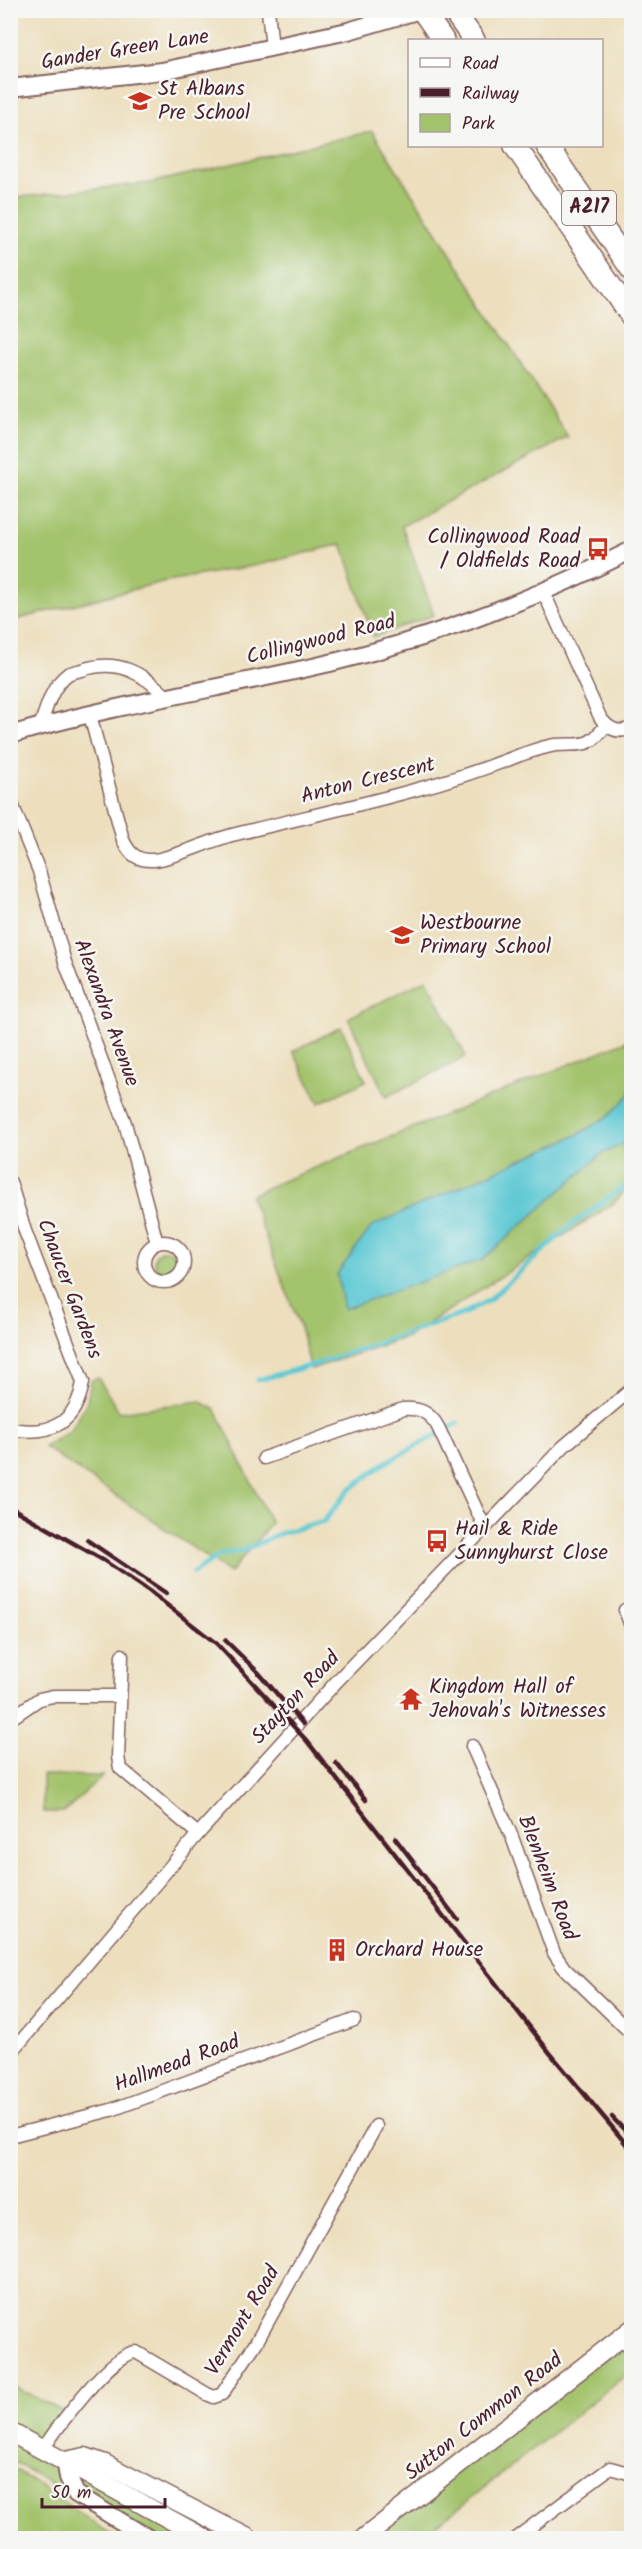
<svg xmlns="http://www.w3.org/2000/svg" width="642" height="2549" font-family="Kalam,sans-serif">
  <rect width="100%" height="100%" fill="#f6f6f2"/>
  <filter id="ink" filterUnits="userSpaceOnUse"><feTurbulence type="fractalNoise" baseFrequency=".0167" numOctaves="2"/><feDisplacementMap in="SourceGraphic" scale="12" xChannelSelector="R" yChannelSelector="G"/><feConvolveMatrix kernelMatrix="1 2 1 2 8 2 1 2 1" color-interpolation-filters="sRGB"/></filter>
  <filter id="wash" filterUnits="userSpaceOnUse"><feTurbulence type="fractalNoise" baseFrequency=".008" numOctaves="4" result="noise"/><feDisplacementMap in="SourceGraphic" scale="24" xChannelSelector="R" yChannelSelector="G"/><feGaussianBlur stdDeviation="1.35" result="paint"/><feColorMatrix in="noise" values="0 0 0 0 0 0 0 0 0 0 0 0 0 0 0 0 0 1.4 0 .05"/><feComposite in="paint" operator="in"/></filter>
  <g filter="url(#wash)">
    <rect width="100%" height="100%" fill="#eddfbe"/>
    <g fill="#a3c36c" stroke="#76714c" stroke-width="1.5">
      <polygon points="372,131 568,437 402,526 434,615 373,637 342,544 258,565 162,582 11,621 11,198 150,183"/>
      <polygon points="427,979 466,1057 386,1097 348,1018"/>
      <polygon points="341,1027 366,1081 319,1103 293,1051"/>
      <polygon points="631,1039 631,1184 614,1203 409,1336 311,1369 299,1324 250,1196 275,1184"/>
      <circle cx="165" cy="1261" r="11"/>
      <polygon points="98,1378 119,1412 200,1401 216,1410 271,1523 230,1573 44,1447 71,1430 87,1402 91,1380"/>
      <polygon points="42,1775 103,1776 64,1812 43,1812"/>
      <polygon points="631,2332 631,2371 421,2538 382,2538 386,2526"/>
      <polygon points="10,2385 66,2413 43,2445 11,2428"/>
      <polygon points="10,2437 61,2464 68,2489 58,2488 11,2460"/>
      <path d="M11 2467C48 2489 81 2516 117 2538H11Z"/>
      <polygon points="71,2468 198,2538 155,2538 80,2491"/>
    </g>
    <polygon fill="#5cc8d3" stroke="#53747f" stroke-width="1.5" points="631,1093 631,1140 602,1154 482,1260 344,1309 337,1274 372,1226 577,1135 609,1116"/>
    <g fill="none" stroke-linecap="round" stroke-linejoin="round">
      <g stroke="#5cc8d3" stroke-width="5">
        <polyline points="258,1380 316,1364 463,1314 489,1300 570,1226 632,1181"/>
        <polyline points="193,1573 220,1555 244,1550 281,1533 324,1521 350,1489 385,1463 458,1423"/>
      </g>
    </g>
  </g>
  <g filter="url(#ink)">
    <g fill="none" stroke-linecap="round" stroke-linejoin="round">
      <g stroke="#83625e" stroke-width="15">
        <g id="minor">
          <polyline points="268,10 272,48"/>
          <path d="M543 591 600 717C608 729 618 734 632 728"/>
          <path d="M90 715 123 840C130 855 138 861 154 860 174 858 209 841 232 835 328 811 428 792 520 755 532 751 543 747 555 745 582 743 588 750 606 725"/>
          <path d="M40 727C46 709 52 685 68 674 72 672 78 671 82 670 118 658 143 673 168 698"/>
          <polyline points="10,799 39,871 65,962 125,1123 157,1243"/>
          <path d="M10 1182 25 1231 83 1382C76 1424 51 1436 10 1429"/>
          <circle cx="164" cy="1262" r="20"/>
          <path d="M264 1458 403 1409C419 1408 430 1412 438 1427L485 1528"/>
          <polyline points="625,1610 632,1629"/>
          <polyline points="122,1655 118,1757 120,1768 198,1834"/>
          <polyline points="10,1719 39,1699 53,1696 120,1696"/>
          <polyline points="472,1746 512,1837 554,1953 564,1968 632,2034"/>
          <polyline points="10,2054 198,1834 338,1680 564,1446 632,1389"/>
          <polyline points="10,2136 111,2110 354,2020"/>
          <polyline points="619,2339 632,2349"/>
          <path d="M43 2449C57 2428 112 2352 136 2352L207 2394 214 2397 222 2394 256 2343 376 2126"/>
          <polyline points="516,2538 610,2468 632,2474"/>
        </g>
      </g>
      <g stroke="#83625e" stroke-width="20">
        <g id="tertiary">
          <polyline points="10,88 162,71 348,31 420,10"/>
          <path d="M10 735C115 704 224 688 330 663 433 638 537 598 632 550"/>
          <polyline points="65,2461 68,2477 76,2494 148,2538"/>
        </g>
      </g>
      <g stroke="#83625e" stroke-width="21">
        <g id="secondary">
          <polyline points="10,2432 204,2538"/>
          <polyline points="65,2461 85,2457 105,2464 248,2538"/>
          <polyline points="364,2538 632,2329"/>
        </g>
      </g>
      <g stroke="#83625e" stroke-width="24">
        <g id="trunk">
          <polyline points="422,10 443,40"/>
          <polyline points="453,10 474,40"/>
          <polyline points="515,146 632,317"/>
          <polyline points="547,146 632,270"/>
        </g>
      </g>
      <use href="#minor" stroke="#fff" stroke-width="12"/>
      <use href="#tertiary" stroke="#fff" stroke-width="16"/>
      <use href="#secondary" stroke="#fff" stroke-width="18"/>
      <use href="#trunk" stroke="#fff" stroke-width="21"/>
      <g stroke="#4a1f2b" stroke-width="4.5">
        <polyline points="10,1507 103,1560 149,1591 217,1644 307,1741 550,2053 632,2151"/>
        <polyline points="87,1540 166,1593"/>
        <polyline points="225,1640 258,1672 303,1724"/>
        <polyline points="336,1763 366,1800"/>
        <polyline points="395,1838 457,1919"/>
        <polyline points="612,2117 632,2138"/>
      </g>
    </g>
  </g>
  <defs>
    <g id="school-bare" transform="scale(1.8)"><path d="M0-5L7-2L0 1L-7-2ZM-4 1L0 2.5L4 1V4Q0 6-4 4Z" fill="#c8321e" stroke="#f6f6f2" stroke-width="2.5" paint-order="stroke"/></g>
    <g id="bus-bare" transform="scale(1.8)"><path d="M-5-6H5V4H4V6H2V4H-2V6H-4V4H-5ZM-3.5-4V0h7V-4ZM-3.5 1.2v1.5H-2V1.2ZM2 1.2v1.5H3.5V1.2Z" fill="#c8321e" stroke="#f6f6f2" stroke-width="2.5" paint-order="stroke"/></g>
    <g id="temple-bare" transform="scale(1.8)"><path d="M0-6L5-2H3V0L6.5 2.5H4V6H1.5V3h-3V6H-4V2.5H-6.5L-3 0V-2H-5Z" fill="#c8321e" stroke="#f6f6f2" stroke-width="2.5" paint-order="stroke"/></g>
    <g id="building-bare" transform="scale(1.8)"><path d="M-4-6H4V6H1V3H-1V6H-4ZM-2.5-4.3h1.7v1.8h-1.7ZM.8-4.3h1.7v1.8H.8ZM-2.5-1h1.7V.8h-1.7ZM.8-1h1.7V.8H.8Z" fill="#c8321e" stroke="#f6f6f2" stroke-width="2.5" paint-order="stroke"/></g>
  </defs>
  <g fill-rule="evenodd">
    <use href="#school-bare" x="140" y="101"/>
    <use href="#bus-bare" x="598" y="549"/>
    <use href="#school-bare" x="402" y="935"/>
    <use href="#bus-bare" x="437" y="1541"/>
    <use href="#temple-bare" x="411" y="1699"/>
    <use href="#building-bare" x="337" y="1950"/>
  </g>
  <g text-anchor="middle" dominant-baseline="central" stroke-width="5" stroke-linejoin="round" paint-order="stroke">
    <rect fill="#f6f6f2" stroke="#7e6067" stroke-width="1.5" x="562" y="191" width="54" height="34" rx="4.5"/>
    <g font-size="20" font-weight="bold" fill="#4a1f2b">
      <text x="589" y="208">A217</text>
    </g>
    <g font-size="21" fill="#4a1f2b" stroke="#f6f6f2">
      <text transform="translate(125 50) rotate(-9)">Gander Green Lane</text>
      <text transform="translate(321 640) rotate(-14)">Collingwood Road</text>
      <text transform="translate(368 781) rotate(-14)">Anton Crescent</text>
      <text transform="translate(106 1013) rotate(70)">Alexandra Avenue</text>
      <text transform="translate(69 1289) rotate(69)">Chaucer Gardens</text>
      <text transform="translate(296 1698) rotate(-47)">Stayton Road</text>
      <text transform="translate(547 1878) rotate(69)">Blenheim Road</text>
      <text transform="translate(177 2064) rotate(-20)">Hallmead Road</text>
      <text transform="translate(243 2321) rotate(-59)">Vermont Road</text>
      <text transform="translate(484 2417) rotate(-38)">Sutton Common Road</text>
    </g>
    <g font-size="21" fill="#4a1f2b" stroke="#f6f6f2" text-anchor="start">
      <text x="158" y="89">St Albans<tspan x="158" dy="24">Pre School</tspan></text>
      <text x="580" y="537" text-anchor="end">Collingwood Road<tspan x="580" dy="24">/ Oldfields Road</tspan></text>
      <text x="420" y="923">Westbourne<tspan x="420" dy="24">Primary School</tspan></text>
      <text x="455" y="1529">Hail &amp; Ride<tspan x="455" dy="24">Sunnyhurst Close</tspan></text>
      <text x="429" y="1687">Kingdom Hall of<tspan x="429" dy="24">Jehovah's Witnesses</tspan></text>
      <text x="355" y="1950">Orchard House</text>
    </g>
  </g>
  <rect width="642" height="2549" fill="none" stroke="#f6f6f2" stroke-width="36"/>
  <rect x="408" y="39" width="195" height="108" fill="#f6f6f2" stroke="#b1a0a2" stroke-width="1.5"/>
  <rect x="420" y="58" width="30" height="9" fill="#ffffff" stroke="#b1a0a2" stroke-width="1.5"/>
  <text x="462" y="69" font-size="18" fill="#4a1f2b">Road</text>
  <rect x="420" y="88" width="30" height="9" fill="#4a1f2b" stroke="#b1a0a2" stroke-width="1.5"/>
  <text x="462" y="99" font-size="18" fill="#4a1f2b">Railway</text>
  <rect x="420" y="114" width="30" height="18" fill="#a3c36c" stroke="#b1a0a2" stroke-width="1.5"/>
  <text x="462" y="129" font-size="18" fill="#4a1f2b">Park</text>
  <path d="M42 2498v9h123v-9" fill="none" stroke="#4a1f2b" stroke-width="3"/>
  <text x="51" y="2498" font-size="18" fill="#4a1f2b" stroke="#f6f6f2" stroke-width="4.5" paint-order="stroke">50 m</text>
</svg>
